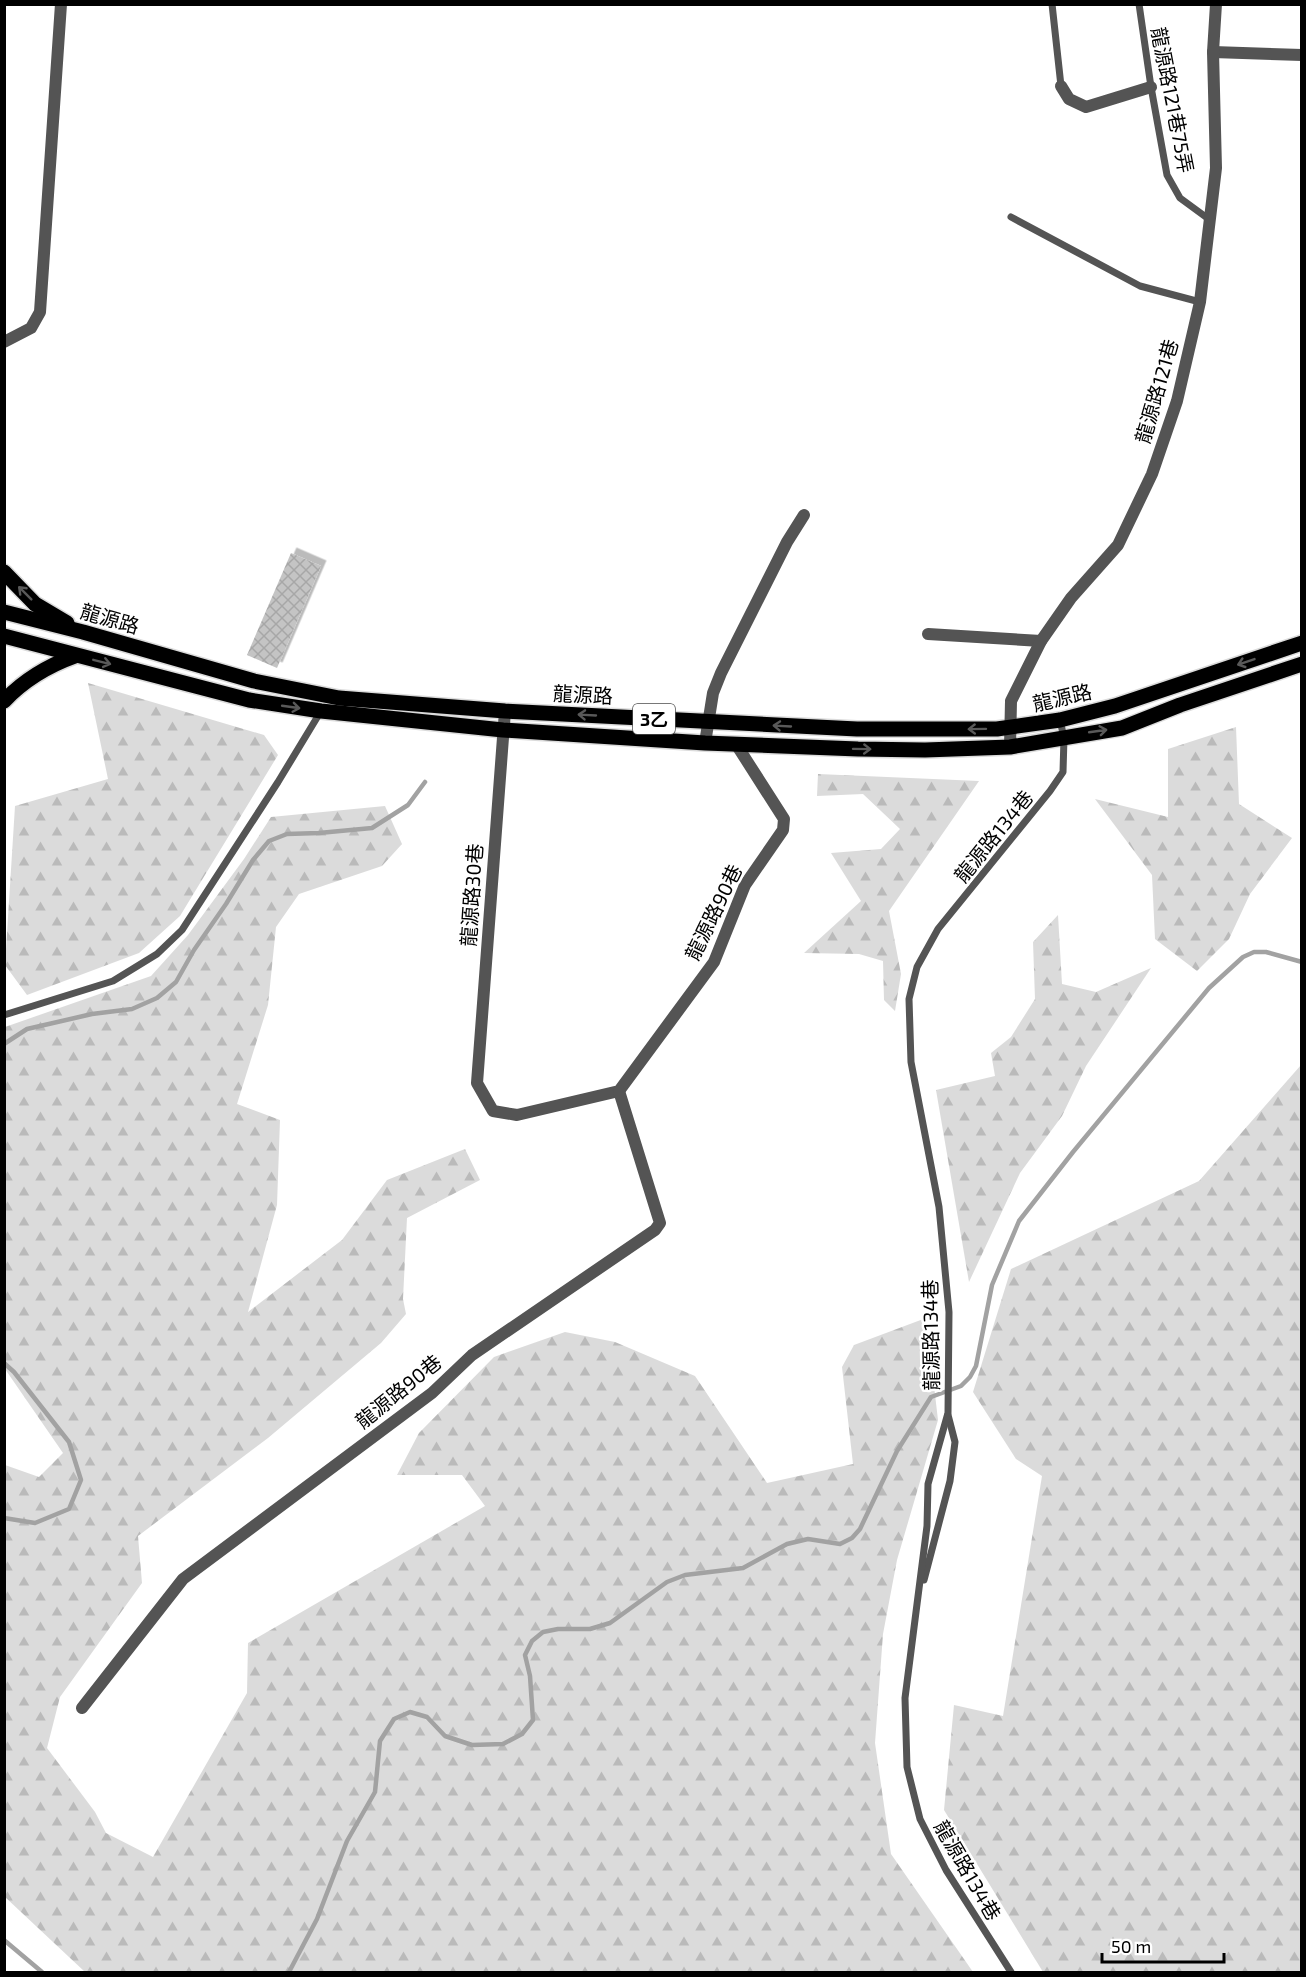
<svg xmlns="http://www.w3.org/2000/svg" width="1306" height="1977" font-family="'Exo 2','Noto Sans TC',sans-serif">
  <defs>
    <pattern id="forest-firs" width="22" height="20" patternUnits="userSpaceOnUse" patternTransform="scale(1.5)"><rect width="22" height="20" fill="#dbdbdb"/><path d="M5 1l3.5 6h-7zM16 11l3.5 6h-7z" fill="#bababa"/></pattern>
    <pattern id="building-cross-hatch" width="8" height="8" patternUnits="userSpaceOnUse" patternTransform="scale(1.5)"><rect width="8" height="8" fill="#c4c4c4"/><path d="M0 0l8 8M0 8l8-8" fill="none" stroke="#a7a7a7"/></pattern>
    <filter id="shadow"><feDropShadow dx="5.5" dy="-5.5" stdDeviation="0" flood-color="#0004"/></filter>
  </defs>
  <rect width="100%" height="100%" fill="#fff"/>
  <g fill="url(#forest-firs)">
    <polygon points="88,683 264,735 278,755 180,916 139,953 27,995 5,965 15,806 108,779"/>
    <polygon points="1236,727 1239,804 1292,838 1250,894 1229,939 1197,971 1155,939 1152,875 1095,799 1168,817 1168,749"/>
    <polygon points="818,774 979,781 889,911 901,974 895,1011 884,1000 883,961 859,954 804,953 861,901 831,853 881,849 900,829 863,794 817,796"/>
    <polygon points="385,806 402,844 382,866 299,894 276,927 268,1005 237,1104 280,1120 277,1205 248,1312 342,1240 387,1180 465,1149 480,1180 407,1218 403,1299 406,1314 381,1343 268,1438 138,1536 142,1583 60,1697 47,1748 95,1812 106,1833 153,1857 247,1693 248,1643 485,1506 462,1475 397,1475 419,1433 494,1357 565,1332 615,1342 695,1376 767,1483 853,1464 842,1367 854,1345 926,1318 938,1420 897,1560 883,1634 875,1743 891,1854 973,1972 85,1972 5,1897 5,1465 39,1477 63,1453 5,1369 5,1027 151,976 188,935 244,859 271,817"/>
    <polygon points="1058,915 1062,984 1096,992 1151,968 1086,1066 1062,1116 1020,1173 969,1282 936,1090 995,1076 991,1053 1011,1037 1035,999 1033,942"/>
    <polygon points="1301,1065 1301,1972 1043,1972 944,1810 954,1705 1003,1716 1042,1476 1016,1459 973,1392 1011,1269 1199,1181"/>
  </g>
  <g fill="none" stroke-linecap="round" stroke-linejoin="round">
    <g stroke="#a2a2a2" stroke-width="4.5">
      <polyline points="4,1044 27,1029 92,1014 132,1009 157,998 176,982 194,950 226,904 253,860 269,841 287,834 319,833 372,828 408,805 425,782"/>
      <polyline points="4,1363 14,1372 69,1442 81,1480 69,1509 35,1523 4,1518"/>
      <polyline points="4,1940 42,1972"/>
      <polyline points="289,1972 317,1919 347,1841 375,1792 380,1741 394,1719 410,1712 427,1717 445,1736 472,1745 503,1744 522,1734 533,1720 530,1676 525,1655 532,1641 543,1632 558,1629 590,1629 610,1623 667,1582 685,1575 743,1568 787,1544 808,1539 840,1544 852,1538 860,1529 897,1451 931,1397 961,1386 970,1377 976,1366 992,1285 1019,1221 1073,1152 1209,988 1243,957 1254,952 1266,952 1302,962"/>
    </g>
  </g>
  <polygon fill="url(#building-cross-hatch)" filter="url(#shadow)" points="291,553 321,566 277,668 247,655"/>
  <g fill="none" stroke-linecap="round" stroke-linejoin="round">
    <g stroke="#dbdbdb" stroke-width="18">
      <g id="primary">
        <polyline points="4,572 35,604 67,623"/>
        <polyline points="4,612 83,632 254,681 339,698 505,711 857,729 997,729 1060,720 1115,706 1302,643"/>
        <polyline points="4,636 249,700 321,711 503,730 705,743 858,749 925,750 1010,747 1122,728 1180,705 1302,664"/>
        <path d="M4 701C25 679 47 666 75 656"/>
      </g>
    </g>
    <g stroke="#545454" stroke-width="7">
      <polyline points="1052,4 1061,86"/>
      <polyline points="1139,4 1151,87 1167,175 1180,198 1210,220"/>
      <polyline points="1011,217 1140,286 1200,302"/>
      <polyline points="4,1015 113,981 157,954 182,930 278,782 321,711"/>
      <polyline points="924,1580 950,1481 955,1442 948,1415"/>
      <polyline points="1011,1972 946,1870 920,1819 907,1767 905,1698 927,1526 928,1484 948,1413 949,1312 939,1207 911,1062 909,999 917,967 938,929 1050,791 1063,772 1064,738 1060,720"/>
    </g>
    <g stroke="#545454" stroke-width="12">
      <polyline points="1213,52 1302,55"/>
      <polyline points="1061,86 1069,99 1086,107 1151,87"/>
      <polyline points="4,342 31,328 40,312 61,4"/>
      <polyline points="928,634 1041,641"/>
      <polyline points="505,711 477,1083 493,1111 517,1115 619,1091 714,962 745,885 783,830 784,819 736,744"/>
      <polyline points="705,743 713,693 721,673 787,542 804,515"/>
      <polyline points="1010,747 1011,701 1041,641 1071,598 1118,545 1152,474 1177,401 1200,302 1216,168 1213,52 1216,4"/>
      <polyline points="82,1708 183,1579 432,1393 472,1355 655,1230 660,1223 619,1091"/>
    </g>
    <use href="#primary" stroke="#000" stroke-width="15"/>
  </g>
  <defs><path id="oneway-shaft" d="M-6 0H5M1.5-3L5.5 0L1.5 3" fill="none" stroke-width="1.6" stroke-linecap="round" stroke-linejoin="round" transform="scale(1.5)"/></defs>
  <g stroke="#595959">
    <use href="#oneway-shaft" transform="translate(25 593) rotate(-135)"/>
    <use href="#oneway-shaft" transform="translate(102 662) rotate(14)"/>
    <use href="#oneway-shaft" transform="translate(1246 662) rotate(161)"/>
    <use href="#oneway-shaft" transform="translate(291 707) rotate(8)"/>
    <use href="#oneway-shaft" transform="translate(587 715) rotate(-177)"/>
    <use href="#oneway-shaft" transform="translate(782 726) rotate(-177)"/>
    <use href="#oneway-shaft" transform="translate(977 729) rotate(179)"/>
    <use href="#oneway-shaft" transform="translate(1098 731) rotate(-8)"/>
    <use href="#oneway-shaft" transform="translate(862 749) rotate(1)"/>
  </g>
  <g text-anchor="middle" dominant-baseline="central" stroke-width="5" stroke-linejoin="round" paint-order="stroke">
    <rect fill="#fff" stroke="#4c4c4c" stroke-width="1.5" x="633" y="704" width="42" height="30" rx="4.5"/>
    <g font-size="18" font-weight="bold" fill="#000">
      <text x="654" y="719">3乙</text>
    </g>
    <g font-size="20" fill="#000" stroke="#fff">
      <text transform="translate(1173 100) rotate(79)">龍源路121巷75弄</text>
      <text transform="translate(1156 391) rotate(-74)">龍源路121巷</text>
      <text transform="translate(110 618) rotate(16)">龍源路</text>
      <text transform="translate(583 694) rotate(3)">龍源路</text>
      <text transform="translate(1062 697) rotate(-13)">龍源路</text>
      <text transform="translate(993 836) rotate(-51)">龍源路134巷</text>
      <text transform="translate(471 895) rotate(-86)">龍源路30巷</text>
      <text transform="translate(713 912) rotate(-64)">龍源路90巷</text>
      <text transform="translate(930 1335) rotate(-91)">龍源路134巷</text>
      <text transform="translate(398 1391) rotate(-39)">龍源路90巷</text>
      <text transform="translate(968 1870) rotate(60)">龍源路134巷</text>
    </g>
  </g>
  <rect width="1306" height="1977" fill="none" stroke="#000000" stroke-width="12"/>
  <path d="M1102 1953v9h122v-9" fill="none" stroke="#000000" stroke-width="3"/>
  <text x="1111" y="1953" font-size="18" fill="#000000" stroke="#ffffff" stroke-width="4.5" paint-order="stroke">50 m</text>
</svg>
